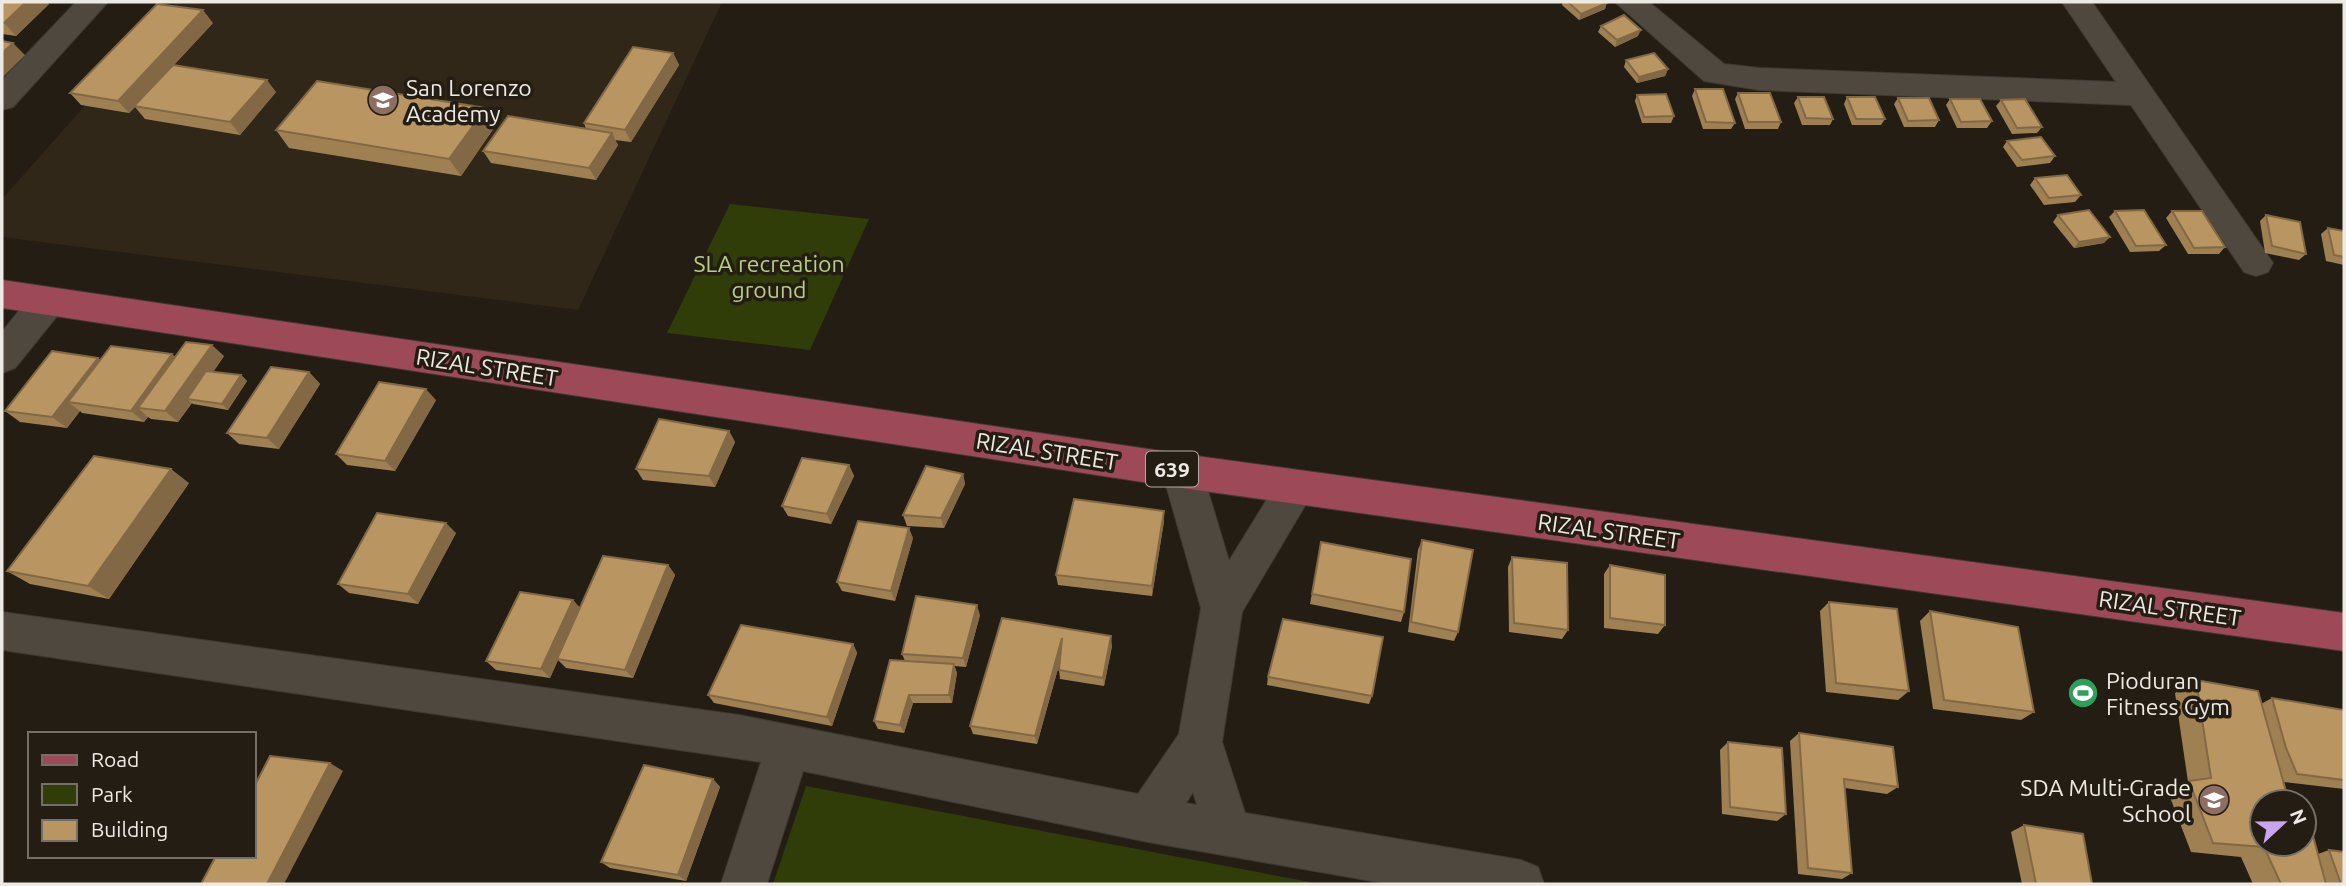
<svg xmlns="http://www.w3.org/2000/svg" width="2346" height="886" font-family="Ubuntu,sans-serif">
  <rect width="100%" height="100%" fill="#231d14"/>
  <polygon fill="#302719" points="177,2 722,2 578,310 2,237 2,199"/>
  <g fill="#303d09">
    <polygon points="730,204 869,219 810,350 667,333"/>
    <polygon points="806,786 1320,884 773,884"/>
  </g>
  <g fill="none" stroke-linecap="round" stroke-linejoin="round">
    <g stroke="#3e3934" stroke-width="2">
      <g id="minor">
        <polygon points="76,2 108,2 13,107 2,110 2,80"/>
        <polygon points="1615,2 1649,2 1724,64 1759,68 2116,82 2062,2 2092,2 2273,263 2268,272 2256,276 2244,272 2131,105 1759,90 1704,81"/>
        <polygon points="48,287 61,291 66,301 61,311 15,368 2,373 2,332 35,291"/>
        <path d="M1182 454 1196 459 1202 471 1229 561 1282 475 1296 470 1310 475 1316 487 1242 612 1222 742 1245 813 1521 860 1538 867 1544 884H1389L1148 842 803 771 767 884H721L761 762 2 650V612L739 715 1138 794 1179 734 1201 608 1162 471 1168 459ZM1193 792 1197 805 1186 803Z"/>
      </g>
    </g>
    <g stroke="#3e3934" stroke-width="2">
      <polygon id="major" points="2,280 1182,454 2344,613 2344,651 1182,488 2,308"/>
    </g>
    <use href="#minor" fill="#4f483e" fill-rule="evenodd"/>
    <use href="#major" fill="#9e4958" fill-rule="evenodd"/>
  </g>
  <g fill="#9f8053">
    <polygon points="2,2 49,4 16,36 2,34"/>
    <polygon points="1563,2 1606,2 1605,9 1579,20 1562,5"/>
    <polygon points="213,23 174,65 276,92 240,135 145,119 135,107 129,113 81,105 70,93"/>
    <polygon points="1601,26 1638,36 1615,47 1598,32"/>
    <polygon points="673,53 679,65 631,142 615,140 618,145 596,180 491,163 483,151 586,129 584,123"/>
    <polygon points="1626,60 1668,69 1665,76 1637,83 1624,67"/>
    <polygon points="1695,89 1735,123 1731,129 1703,129 1692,96"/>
    <polygon points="1738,93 1781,122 1778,129 1745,129 1735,99"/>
    <polygon points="1637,95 1674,116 1671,123 1642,123 1635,101"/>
    <polygon points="1798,97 1833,119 1830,125 1802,125 1794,103"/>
    <polygon points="1847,97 1885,119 1881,125 1852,125 1844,104"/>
    <polygon points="1898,98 1939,120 1935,127 1904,127 1894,104"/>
    <polygon points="1950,99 1992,121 1987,128 1957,128 1946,105"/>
    <polygon points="2001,100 2042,127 2037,133 2012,134 1996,106"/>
    <polygon points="486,108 496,125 461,176 289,148 276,130"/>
    <polygon points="2007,141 2055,156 2050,163 2017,167 2003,147"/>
    <polygon points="2035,178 2081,195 2075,202 2044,205 2030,185"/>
    <polygon points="2115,211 2166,245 2159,251 2130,252 2109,217"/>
    <polygon points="2172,211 2225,247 2219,254 2188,254 2166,218"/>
    <polygon points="2058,215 2104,243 2074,248 2053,222"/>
    <polygon points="2266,215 2306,254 2299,260 2265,253 2260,221"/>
    <polygon points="2328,228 2344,231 2344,265 2326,261 2321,234"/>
    <polygon points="175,356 224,356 213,372 241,375 247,381 228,410 193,404 192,403 178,422 151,419 148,417 144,422 82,413 80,411 67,428 20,422 5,411 98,358 100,360"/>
    <polygon points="309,372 320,384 279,449 239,444 227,433"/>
    <polygon points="436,400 395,471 347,465 336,454"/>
    <polygon points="729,431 735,442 715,487 643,480 636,469"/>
    <polygon points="849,465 854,476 831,524 788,516 782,506"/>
    <polygon points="963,474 965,484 944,528 907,526 903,515"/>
    <polygon points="189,483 109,599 30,584 7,571"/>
    <polygon points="1164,511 1164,521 1152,596 1058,585 1056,575"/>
    <polygon points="456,533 418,604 349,593 338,584"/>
    <polygon points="913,538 895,601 842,591 837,582"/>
    <polygon points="1422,540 1458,632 1454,641 1408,632 1418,550"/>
    <polygon points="1321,542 1404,612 1401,622 1310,604"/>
    <polygon points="1512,557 1568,630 1562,639 1509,632 1508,567"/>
    <polygon points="668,565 675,575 633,678 566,668 558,660 550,678 496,670 486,661 573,600 580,608"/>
    <polygon points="1610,565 1665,625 1658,634 1604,628 1604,574"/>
    <polygon points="1829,602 1909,691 1898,700 1826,692 1820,611"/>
    <polygon points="1930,611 2034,712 2021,720 1933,709 1920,621"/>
    <polygon points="980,615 966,667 954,666 957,673 952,703 913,703 904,733 878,729 874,721 905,661 902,654"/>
    <polygon points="1002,618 1112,646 1104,686 1060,679 1059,670 1059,665 1037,744 973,734 970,726"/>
    <polygon points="853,644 857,653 832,726 714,703 708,695"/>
    <polygon points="1268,677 1372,696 1369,704 1267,685"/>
    <polygon points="2196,680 2261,704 2272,698 2344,710 2344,789 2283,782 2262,802 2318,854 2329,850 2344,884 2253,884 2241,857 2191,852 2168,792 2188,782 2175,693"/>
    <polygon points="1799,733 1898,787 1887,794 1845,788 1852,873 1842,879 1798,874 1790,741"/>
    <polygon points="1728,742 1786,814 1777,821 1722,814 1720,750"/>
    <polygon points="713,779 720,787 686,881 610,868 601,862"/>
    <polygon points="2024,825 2092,884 2022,884 2011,832"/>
  </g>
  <g fill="#826844">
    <polygon points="26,2 47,2 49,4 16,36 4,23"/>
    <polygon points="1607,3 1605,9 1579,20 1581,14"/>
    <polygon points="203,10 213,23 129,113 118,101"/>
    <polygon points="1641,30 1638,36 1615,47 1617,40"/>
    <polygon points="13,43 25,55 2,78 2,53"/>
    <polygon points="673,53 679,65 631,142 625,130"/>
    <polygon points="1668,69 1665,76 1637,83 1639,77"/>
    <polygon points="267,80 276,92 240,135 230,122"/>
    <polygon points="486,108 496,125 461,176 449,159"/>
    <polygon points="612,133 618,145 596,180 589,168"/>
    <polygon points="2110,237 2104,243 2074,248 2079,242"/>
    <polygon points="212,345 224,356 194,400 187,399 192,403 178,422 165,411"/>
    <polygon points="172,354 185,365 138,408 148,417 144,422 131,411"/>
    <polygon points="98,358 111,369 68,402 80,411 67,428 52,417"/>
    <polygon points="309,372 320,384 279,449 267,438"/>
    <polygon points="241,375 247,381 228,410 222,404"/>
    <polygon points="426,389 436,400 395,471 385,461"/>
    <polygon points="729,431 735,442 715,487 709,476"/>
    <polygon points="849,465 854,476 831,524 827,514"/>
    <polygon points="171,469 189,483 109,599 88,586"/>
    <polygon points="963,474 965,484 944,528 941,518"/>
    <polygon points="1164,511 1164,521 1152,596 1152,586"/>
    <polygon points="446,523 456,533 418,604 408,594"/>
    <polygon points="909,528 913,538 895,601 891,591"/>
    <polygon points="668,565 675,575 633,678 625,670"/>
    <polygon points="573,600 581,609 550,678 541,669"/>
    <polygon points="977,605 980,615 966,667 963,658"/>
    <polygon points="1111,636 1112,646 1104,686 1103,678"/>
    <polygon points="1062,638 1064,647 1037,744 1035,736"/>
    <polygon points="853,644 857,653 832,726 827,717"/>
    <polygon points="954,664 957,673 952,703 949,695"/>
    <polygon points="909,695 913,703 904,733 900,725"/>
    <polygon points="330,763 343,771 284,884 267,884"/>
    <polygon points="713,779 720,787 686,881 678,875"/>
  </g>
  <g fill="#b99561" stroke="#826844" stroke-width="2">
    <polygon points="2,2 26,2 4,23 2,23"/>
    <polygon points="1568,2 1606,2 1607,3 1581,14"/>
    <polygon points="157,4 203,10 118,101 70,93"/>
    <polygon points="1624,15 1641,30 1617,40 1601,26"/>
    <polygon points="2,41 13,43 2,53"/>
    <polygon points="633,47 673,53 625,130 584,123"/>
    <polygon points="1654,53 1668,69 1639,77 1626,60"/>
    <polygon points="173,65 267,80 230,122 134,106"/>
    <polygon points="317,81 486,108 449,159 276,130"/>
    <polygon points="1695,89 1723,89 1735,123 1706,122"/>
    <polygon points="1738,93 1770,93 1781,122 1748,122"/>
    <polygon points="1666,94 1674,116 1644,117 1637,95"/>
    <polygon points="1798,97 1824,97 1833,119 1806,118"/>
    <polygon points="1847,97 1875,97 1885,119 1856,119"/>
    <polygon points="1898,98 1929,98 1939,120 1908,121"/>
    <polygon points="1950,99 1980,99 1992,121 1961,122"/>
    <polygon points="2025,99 2042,127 2017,128 2001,100"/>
    <polygon points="508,116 612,133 589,168 483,151"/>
    <polygon points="2041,137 2055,156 2022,160 2007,141"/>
    <polygon points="2067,175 2081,195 2049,198 2035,178"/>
    <polygon points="2089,210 2110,237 2079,242 2058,215"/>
    <polygon points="2144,210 2166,245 2136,246 2115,211"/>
    <polygon points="2172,211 2202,211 2225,247 2194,248"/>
    <polygon points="2266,215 2300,222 2306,254 2272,246"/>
    <polygon points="2328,228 2344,231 2344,257 2334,255"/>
    <polygon points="186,342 212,345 165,411 138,408"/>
    <polygon points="111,346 172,354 131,411 68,402"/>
    <polygon points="52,351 98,358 52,417 5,411"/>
    <polygon points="271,367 309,372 267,438 227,433"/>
    <polygon points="206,371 241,375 222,404 187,399"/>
    <polygon points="379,382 426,389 385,461 336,454"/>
    <polygon points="659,419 729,431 709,476 636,469"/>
    <polygon points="94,456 171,469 88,586 7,571"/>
    <polygon points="802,458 849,465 827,514 782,506"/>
    <polygon points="926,466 963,474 941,518 903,515"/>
    <polygon points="1074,499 1164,511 1152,586 1056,575"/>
    <polygon points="377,513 446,523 408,594 338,584"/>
    <polygon points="858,521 909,528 891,591 837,582"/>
    <polygon points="1422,540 1473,550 1458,632 1411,622"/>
    <polygon points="1321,542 1411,559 1404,612 1312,594"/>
    <polygon points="603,556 668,565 625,670 557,659"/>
    <polygon points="1512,557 1567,563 1568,630 1514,623"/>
    <polygon points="1610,565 1665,575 1665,625 1610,618"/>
    <polygon points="520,592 573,600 541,669 486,661"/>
    <polygon points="916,596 977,605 963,658 902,654"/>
    <polygon points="1829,602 1897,609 1909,691 1836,683"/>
    <polygon points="1930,611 2018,627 2034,712 1944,700"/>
    <polygon points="1002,618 1111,636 1103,678 1059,670 1062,638 1035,736 970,726"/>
    <polygon points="1283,619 1383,637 1372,696 1268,677"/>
    <polygon points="741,625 853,644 827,717 708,695"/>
    <polygon points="890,660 954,664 949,695 909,695 900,725 874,721"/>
    <polygon points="2196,680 2258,691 2289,802 2262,802 2262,844 2304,844 2304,836 2313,836 2326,884 2281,884 2264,847 2213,843 2189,781 2211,778"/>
    <polygon points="2272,698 2344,710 2344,780 2297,774 2286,748"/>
    <polygon points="1799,733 1893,747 1898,787 1844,779 1852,873 1808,868"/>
    <polygon points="1728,742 1782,748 1786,814 1730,807"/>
    <polygon points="270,756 330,763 267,884 201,884 216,856 254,856 254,787"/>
    <polygon points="644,765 713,779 678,875 601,862"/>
    <polygon points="2024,825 2083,834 2092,884 2036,884"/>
    <polygon points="2329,850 2344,852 2344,884 2341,884"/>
  </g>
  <defs>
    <g id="school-disc" transform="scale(1.575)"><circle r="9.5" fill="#8d6e63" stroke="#231d14"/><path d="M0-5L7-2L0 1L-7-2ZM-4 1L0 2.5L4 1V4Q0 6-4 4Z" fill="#fff"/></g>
    <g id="stadium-disc" transform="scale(1.575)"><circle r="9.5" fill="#2e9e5b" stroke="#231d14"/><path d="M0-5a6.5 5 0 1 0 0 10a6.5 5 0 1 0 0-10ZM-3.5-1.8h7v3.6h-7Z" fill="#fff"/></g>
  </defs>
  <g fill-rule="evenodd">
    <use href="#school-disc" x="383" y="100"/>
    <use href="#stadium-disc" x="2083" y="693"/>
    <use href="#school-disc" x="2214" y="800"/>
  </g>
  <g text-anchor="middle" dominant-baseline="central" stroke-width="7" stroke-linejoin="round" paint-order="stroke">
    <rect fill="#231d14" stroke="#b0aca5" stroke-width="2" x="1146" y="451.5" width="52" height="35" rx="5"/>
    <g font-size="21" font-weight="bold" fill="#ede9e3">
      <text x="1172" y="469">639</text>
    </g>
    <g font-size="23" fill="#ede9e3" stroke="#231d14" text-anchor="start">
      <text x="406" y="87">San Lorenzo<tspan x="406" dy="26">Academy</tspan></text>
      <text x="2106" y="680">Pioduran<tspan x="2106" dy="26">Fitness Gym</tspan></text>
      <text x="2191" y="787" text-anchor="end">SDA Multi-Grade<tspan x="2191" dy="26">School</tspan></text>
    </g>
    <g font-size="23" fill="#b7d07d" stroke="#231d14">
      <text x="769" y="263">SLA recreation<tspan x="769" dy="26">ground</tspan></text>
    </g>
    <g font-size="23" fill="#ede9e3" stroke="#231d14">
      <text transform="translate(487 367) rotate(9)">RIZAL STREET</text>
      <text transform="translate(1047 451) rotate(9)">RIZAL STREET</text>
      <text transform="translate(1609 531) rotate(8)">RIZAL STREET</text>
      <text transform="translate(2170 608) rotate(8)">RIZAL STREET</text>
    </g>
  </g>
  <rect width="2346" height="886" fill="none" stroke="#ede9e3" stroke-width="7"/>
  <rect x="28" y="732" width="228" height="126" fill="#231d14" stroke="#746f67" stroke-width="2"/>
  <rect x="42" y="755" width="35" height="10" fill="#9e4958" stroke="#746f67" stroke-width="2"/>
  <text x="91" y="767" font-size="21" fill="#ede9e3">Road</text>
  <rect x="42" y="784" width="35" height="21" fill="#303d09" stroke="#746f67" stroke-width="2"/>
  <text x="91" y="802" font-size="21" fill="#ede9e3">Park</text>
  <rect x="42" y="820" width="35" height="21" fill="#b99561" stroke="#746f67" stroke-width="2"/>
  <text x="91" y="837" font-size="21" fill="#ede9e3">Building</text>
  <g transform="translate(2283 823) rotate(68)"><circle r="33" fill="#231d14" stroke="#746f67" stroke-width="2"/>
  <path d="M0-5L12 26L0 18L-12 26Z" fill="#c8a6ef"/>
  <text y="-10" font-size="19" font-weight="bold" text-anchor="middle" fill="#ede9e3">N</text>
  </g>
</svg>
